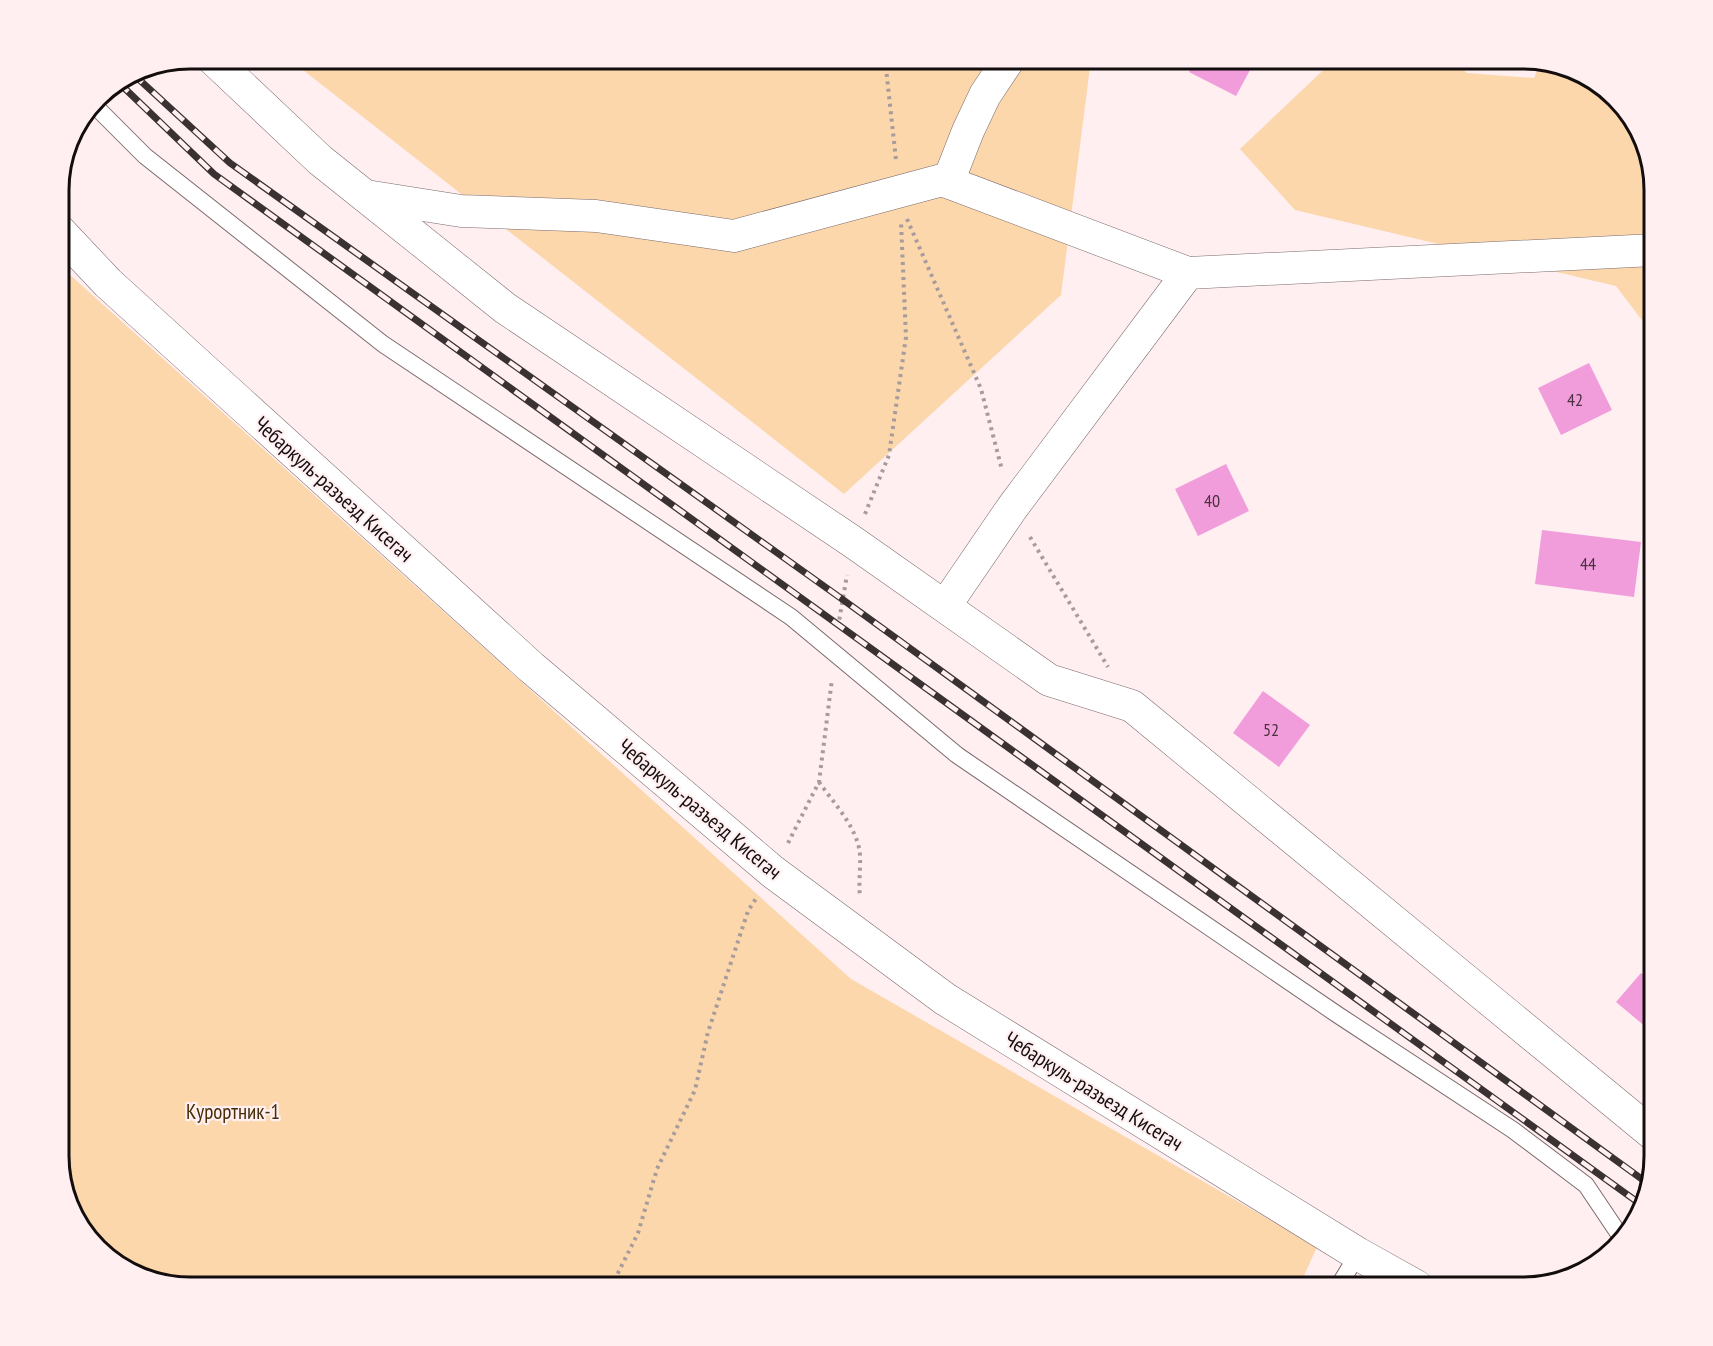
<svg xmlns="http://www.w3.org/2000/svg" width="1713" height="1346" font-family="'PT Sans Narrow',sans-serif">
  <rect width="100%" height="100%" fill="#ffeff1"/>
  <g fill="#fbd7ab">
    <polygon points="289,59 1091,59 1061,295 844,494"/>
    <polygon points="1335,59 1451,59 1467,73 1534,78 1541,61 1566,66 1610,91 1641,132 1654,190 1654,336 1616,286 1295,210 1240,149"/>
    <polygon points="59,265 851,979 1317,1247 1302,1280 1203,1285 1201,1287 189,1287 147,1280 103,1255 72,1215 59,1164"/>
  </g>
  <g fill="#f29ddb">
    <polygon points="1196,59 1256,59 1236,96 1189,72"/>
    <polygon points="1589,363 1612,410 1561,435 1538,388"/>
    <polygon points="1226,464 1249,511 1198,536 1175,489"/>
    <polygon points="1542,530 1641,542 1634,597 1535,584"/>
    <polygon points="1263,691 1310,725 1279,767 1233,733"/>
    <polygon points="1641,973 1654,984 1653,1033 1616,1002"/>
  </g>
  <g fill="none" stroke-linecap="round" stroke-linejoin="round">
    <g stroke="#7b6a6c" stroke-width="18">
      <g id="service">
        <polyline points="93,104 145,156 383,344 791,617 957,755 1338,1015 1513,1130 1586,1185 1623,1240"/>
        <polyline points="1338,1287 1358,1254"/>
      </g>
    </g>
    <g stroke="#7b6a6c" stroke-width="33">
      <g id="minor">
        <polyline points="213,59 320,160 505,308 853,542 1049,680 1132,706 1654,1135"/>
        <polyline points="948,182 968,131 985,95 1009,59"/>
        <polyline points="366,196 461,211 596,216 734,236 942,180 1188,273"/>
        <polyline points="945,606 1012,508 1188,273 1654,250"/>
      </g>
    </g>
    <g stroke="#7b6a6c" stroke-width="34">
      <polyline id="tertiary" points="59,231 108,283 531,667 773,872 945,999 1358,1254 1417,1287"/>
    </g>
    <g stroke="#a79b9c" stroke-width="4" stroke-dasharray="3 4.5" stroke-linecap="butt">
      <polyline points="885,59 896,160"/>
      <polyline points="907,219 981,389 1002,470"/>
      <polyline points="865,514 889,455 906,337 901,222"/>
      <polyline points="1030,537 1108,667"/>
      <polyline points="838,627 847,575"/>
      <path d="M819 782C833 802 854 824 859 848 862 861 858 880 860 896"/>
      <polyline points="788,843 819,782 832,679"/>
      <polyline points="611,1287 638,1233 657,1169 695,1090 708,1032 748,911 757,897"/>
    </g>
    <use href="#service" stroke="#fff" stroke-width="16"/>
    <use href="#minor" stroke="#fff" stroke-width="32"/>
    <use href="#tertiary" stroke="#fff" stroke-width="33"/>
    <g stroke="#3a3232" stroke-width="7">
      <g id="rail">
        <polyline points="132,73 230,163 842,599 1650,1185"/>
        <polyline points="118,82 214,174 1643,1206"/>
      </g>
    </g>
    <use href="#rail" stroke="#ffeff1" stroke-width="4.5" stroke-dasharray="14" stroke-linecap="butt"/>
  </g>
  <g text-anchor="middle" dominant-baseline="central" stroke-width="4.5" stroke-linejoin="round" paint-order="stroke">
    <g font-size="18" fill="#4b3140">
      <text x="1575" y="399">42</text>
      <text x="1212" y="500">40</text>
      <text x="1588" y="563">44</text>
      <text x="1271" y="729">52</text>
    </g>
    <g font-size="21" fill="#130d0d" stroke="#ffeff1">
      <text transform="translate(334 489) rotate(42)">Чебаркуль-разъезд Кисегач</text>
      <text transform="translate(700 809) rotate(40)">Чебаркуль-разъезд Кисегач</text>
      <text transform="translate(1094 1091) rotate(32)">Чебаркуль-разъезд Кисегач</text>
    </g>
    <g font-size="21" fill="#462d06" stroke="#ffeff1">
      <text x="233" y="1111">Курортник-1</text>
    </g>
  </g>
  <path d="M0 0H1713V1346H0ZM190 69H1523A121 121 0 0 1 1644 190V1156A121 121 0 0 1 1523 1277H190A121 121 0 0 1 69 1156V190A121 121 0 0 1 190 69Z" fill="#ffeff1" fill-rule="evenodd"/>
  <path fill="none" stroke="#130d0d" stroke-width="3" d="M190 69H1523A121 121 0 0 1 1644 190V1156A121 121 0 0 1 1523 1277H190A121 121 0 0 1 69 1156V190A121 121 0 0 1 190 69Z"/>
</svg>
